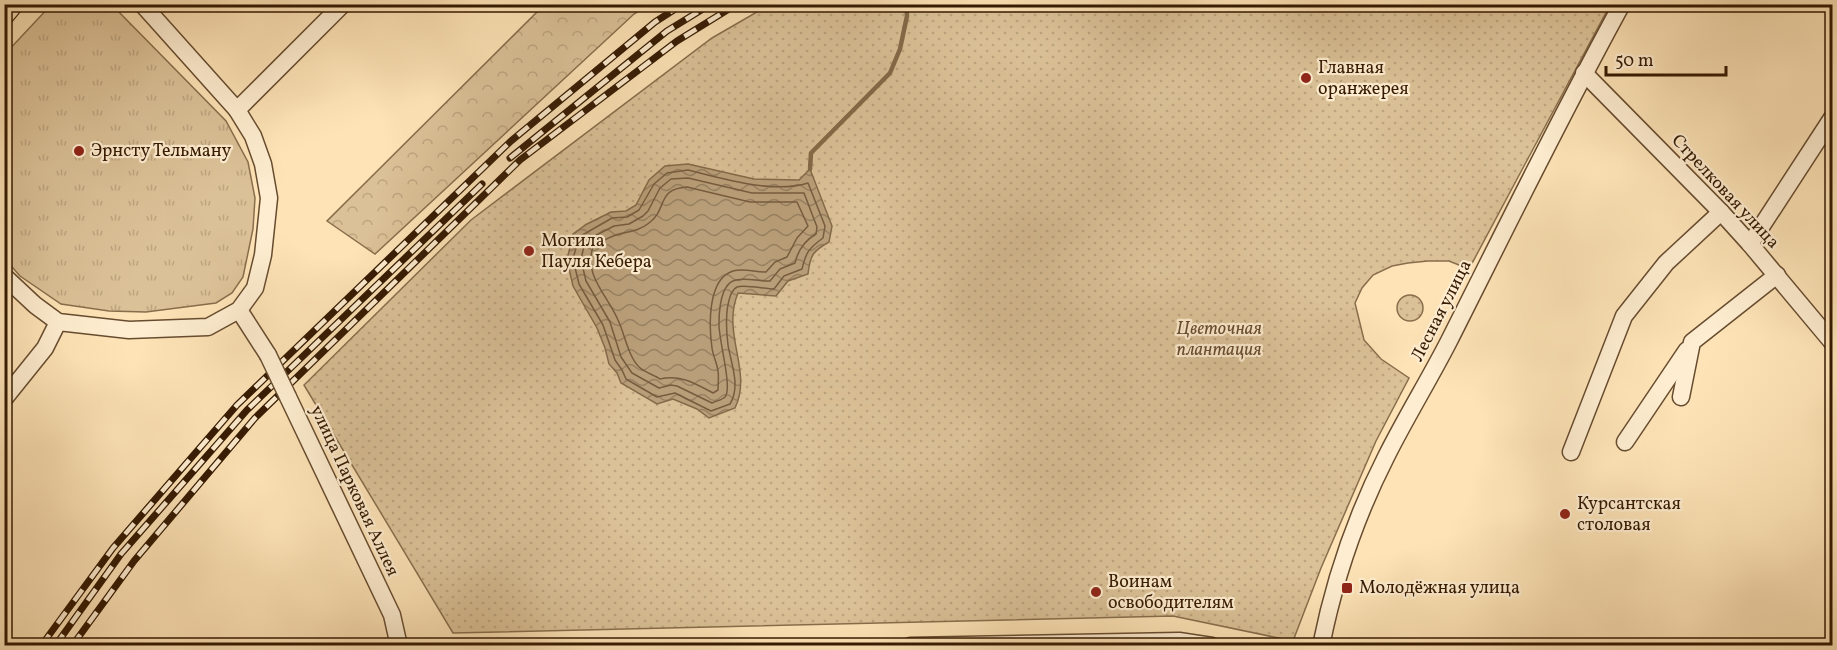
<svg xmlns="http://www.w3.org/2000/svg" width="1837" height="650" font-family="Vollkorn,serif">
  <defs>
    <pattern id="grass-dots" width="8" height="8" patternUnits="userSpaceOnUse" patternTransform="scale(1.5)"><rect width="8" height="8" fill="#dbc197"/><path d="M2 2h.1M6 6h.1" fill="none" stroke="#bda580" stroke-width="1.8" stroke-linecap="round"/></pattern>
    <pattern id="forest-crowns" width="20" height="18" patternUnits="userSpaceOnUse" patternTransform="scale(1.5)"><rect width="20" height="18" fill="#dbc197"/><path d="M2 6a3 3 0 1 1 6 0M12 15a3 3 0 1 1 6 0" fill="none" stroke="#bda580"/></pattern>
    <pattern id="park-tufts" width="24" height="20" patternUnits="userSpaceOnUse" patternTransform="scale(1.5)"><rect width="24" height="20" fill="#dbc197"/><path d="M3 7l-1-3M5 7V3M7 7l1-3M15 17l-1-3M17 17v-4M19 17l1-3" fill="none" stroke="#bda580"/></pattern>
    <pattern id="water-waves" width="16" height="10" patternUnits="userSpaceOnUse" patternTransform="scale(1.5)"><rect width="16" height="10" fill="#b99f79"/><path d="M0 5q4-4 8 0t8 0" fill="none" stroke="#978161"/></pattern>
  </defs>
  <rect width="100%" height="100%" fill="#fde3b6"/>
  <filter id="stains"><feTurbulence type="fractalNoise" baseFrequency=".00333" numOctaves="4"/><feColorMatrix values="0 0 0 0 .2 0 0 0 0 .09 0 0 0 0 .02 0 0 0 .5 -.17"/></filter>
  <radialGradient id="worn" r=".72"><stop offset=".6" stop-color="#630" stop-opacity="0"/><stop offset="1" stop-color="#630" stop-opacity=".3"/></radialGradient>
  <g fill="url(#grass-dots)" stroke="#886e4c" stroke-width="1.5">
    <polygon points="769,5 1610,5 1469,269 1449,261 1428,261 1408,263 1392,266 1373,275 1362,288 1355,303 1364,340 1381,359 1409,378 1376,441 1321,568 1293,641 1173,616 453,633 304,385 471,220 712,38"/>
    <circle cx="1410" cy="308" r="13"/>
  </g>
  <polygon fill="url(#forest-crowns)" stroke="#886e4c" stroke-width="1.5" points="544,5 648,5 634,14 375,254 327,221"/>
  <polygon fill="url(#park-tufts)" stroke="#886e4c" stroke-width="1.5" points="51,5 112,5 226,121 248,162 255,198 253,229 243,277 232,293 216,303 146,312 109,311 61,304 20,276 5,259 5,54"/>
  <path fill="url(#water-waves)" stroke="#846a49" stroke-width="1.5" d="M688 164 754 179 799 180 810 169 832 226 829 242C813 251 810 255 808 274L788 281 776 296 738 293C721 334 753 371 735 408L709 418 697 409 673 399 657 404 621 383 617 373 609 364 605 348 597 328 573 286 567 260 573 234 587 224 611 212 626 211 636 205 649 180 665 166Z"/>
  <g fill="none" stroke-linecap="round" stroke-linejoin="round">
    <g stroke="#775c3e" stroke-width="1.5">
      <path d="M688 170C724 179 773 194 808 183L825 226 823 238C809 248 806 252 802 269L784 276 774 289C765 289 744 284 737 287 733 289 733 291 731 294 725 309 726 329 728 345 731 364 741 386 730 404L711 411 675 393 657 397 626 379 622 370 615 360 603 325 579 284 573 259 579 237 612 218 627 217 639 210 654 184 667 173Z"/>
      <path d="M688 178 752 193H804L817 227 816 234C804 241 798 250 795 263L780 269 770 281C759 282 743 276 733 281 728 283 726 287 724 291 720 301 719 313 719 323 718 338 733 388 725 397 722 400 716 401 712 403L677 386 671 385 659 388 632 373 621 357 610 322 586 281 581 260 585 241 614 226 629 224 643 216 648 211 660 188 671 179Z"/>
      <path d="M687 187 750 202H797L808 226 797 238 787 257 775 262 766 272C755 272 743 268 733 271 707 279 709 327 712 348 713 356 717 363 718 371 719 377 718 384 718 390L713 393C696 384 680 374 660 379 654 375 644 372 639 367 628 356 625 335 618 320 608 296 583 275 593 247 601 242 610 236 619 234 630 231 639 231 649 223 668 209 656 189 687 187Z"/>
    </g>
    <polyline stroke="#846a49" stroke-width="4.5" points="810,169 811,153 890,73 900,49 907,16 906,4"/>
    <g stroke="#674c2f" stroke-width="19">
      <g id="minor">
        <polyline points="1584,73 1721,212 1750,244 1832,342"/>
        <polyline points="237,110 343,4"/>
        <polyline points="1750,244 1832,118"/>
        <polyline points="4,276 35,305 58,322 129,330 208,327 239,310 255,288 263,255 269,198 263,164 253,136 237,110 142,4"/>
        <polyline points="239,310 268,355"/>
        <polyline points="288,397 392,615 399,646"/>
        <polyline points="1681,397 1692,342 1777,275"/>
        <polyline points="4,399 45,348 58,322"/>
        <polyline points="1625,442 1687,350"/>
        <polyline points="1571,452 1624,316 1666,263 1721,212"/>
        <polyline points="910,646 1179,641 1212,646"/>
        <path d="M1321 646C1334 581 1356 516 1386 457 1406 417 1429 380 1449 341 1506 228 1561 115 1622 4"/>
      </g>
    </g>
    <g stroke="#351a02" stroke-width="22">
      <polyline id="major" points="4,15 13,4"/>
    </g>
    <use href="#minor" stroke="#feedd0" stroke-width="16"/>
    <use href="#major" stroke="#fde3b6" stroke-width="20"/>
    <g stroke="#351a02" stroke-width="7">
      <g id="rail">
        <polyline points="510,158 667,31 711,4"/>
        <polyline points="41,646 113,548 237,405 511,141 655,22 683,4"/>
        <polyline points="55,646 121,554 247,410 482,184"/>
        <polyline points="72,646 134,561 255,418 520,160 677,41 737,4"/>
      </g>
    </g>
    <use href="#rail" stroke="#feedd0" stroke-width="4.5" stroke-dasharray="14" stroke-linecap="butt"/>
    <g stroke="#674c2f" stroke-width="19" stroke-linecap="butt">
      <polyline id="minor-bridge" points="268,355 288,397"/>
    </g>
    <use href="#minor-bridge" stroke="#feedd0" stroke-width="16"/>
  </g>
  <g fill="#8f2418" stroke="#feedd0" stroke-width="2">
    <circle cx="1306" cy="78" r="6"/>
    <circle cx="79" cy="151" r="6"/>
    <circle cx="529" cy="251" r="6"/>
    <circle cx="1565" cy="514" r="6"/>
    <rect x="1341" y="582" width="12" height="12" rx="3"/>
    <circle cx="1096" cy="592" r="6"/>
  </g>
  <g text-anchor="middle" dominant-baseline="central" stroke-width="4.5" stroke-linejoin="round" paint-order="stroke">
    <g font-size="18" fill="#351a02" stroke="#feedd0" text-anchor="start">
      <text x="1318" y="68">Главная<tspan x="1318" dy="21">оранжерея</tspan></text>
      <text x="91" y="151">Эрнсту Тельману</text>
      <text x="541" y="241">Могила<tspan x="541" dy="21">Пауля Кебера</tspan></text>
      <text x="1577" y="504">Курсантская<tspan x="1577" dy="21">столовая</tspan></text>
      <text x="1108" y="582">Воинам<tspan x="1108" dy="21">освободителям</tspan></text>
      <text x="1359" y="588">Молодёжная улица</text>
    </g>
    <g font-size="18" fill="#351a02" stroke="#feedd0">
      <text transform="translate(1725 192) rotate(47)">Стрелковая улица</text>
      <text transform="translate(1442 311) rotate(-63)">Лесная улица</text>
      <text transform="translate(354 491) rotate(65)">улица Парковая Аллея</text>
    </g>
    <g font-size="18" font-style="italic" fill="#674c2f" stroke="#feedd0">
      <text x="1219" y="329">Цветочная<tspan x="1219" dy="21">плантация</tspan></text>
    </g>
  </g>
  <rect width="1837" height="650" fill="none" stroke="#fde3b6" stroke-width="24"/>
  <rect x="6" y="6" width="1825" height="638" fill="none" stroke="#351a02" stroke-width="3"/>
  <rect x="12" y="12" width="1813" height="626" fill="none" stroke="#351a02" stroke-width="1.5"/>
  <path d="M1606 66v9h120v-9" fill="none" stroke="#351a02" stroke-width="3"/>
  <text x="1615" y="66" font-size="18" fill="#351a02" stroke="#feedd0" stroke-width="4.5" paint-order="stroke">50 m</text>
  <rect width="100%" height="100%" filter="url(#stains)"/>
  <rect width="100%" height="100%" fill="url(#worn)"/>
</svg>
